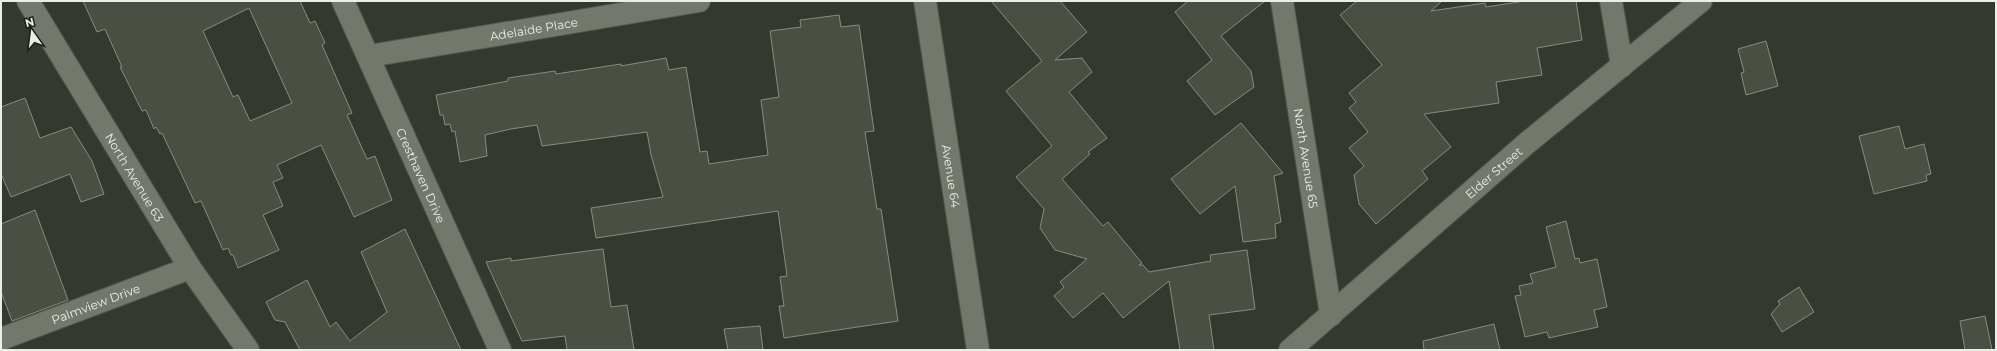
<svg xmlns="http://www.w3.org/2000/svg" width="1997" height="351" font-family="Montserrat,sans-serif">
  <rect width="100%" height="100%" fill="#34392f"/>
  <g fill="#4a4f44" stroke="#878c80" fill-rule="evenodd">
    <path d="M83 1H300L310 23 315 21 325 43 322 45 352 113 347 115 367 159 375 156 392 200 354 217 321 145 277 165 283 178 273 182 283 206 263 215 279 250 238 268 233 255H231L228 248 223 250 201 201 195 203 162 133 160 134 156 127 154 129 146 110 142 111 120 67H122L105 29 97 32ZM249 8 292 103 250 121 238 95 233 97 203 31Z"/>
    <polygon points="991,1 1060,1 1087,32 1055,60 1082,58 1092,72 1069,92 1107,138 1088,152 1090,154 1062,179 1103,226 1108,222 1142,263 1139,265 1143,265 1149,272 1211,261 1210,255 1247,250 1255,309 1209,315 1214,350 1180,350 1169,281 1123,318 1103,293 1073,318 1054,296 1064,287 1060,282 1087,259 1055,250 1040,228 1044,209 1016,177 1052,146 1006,91 1042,61"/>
    <polygon points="1188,1 1265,1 1221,36 1251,71 1254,87 1215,115 1187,81 1212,60 1175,12"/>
    <polygon points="1357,1 1442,1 1431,11 1485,3 1486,7 1525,1 1576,1 1582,40 1537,48 1542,75 1496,82 1499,103 1424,114 1451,147 1422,171 1428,179 1376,224 1359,204 1354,175 1364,166 1349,148 1368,132 1349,108 1356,102 1349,93 1382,65 1340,15"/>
    <polygon points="839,15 841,27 859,25 874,131 865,132 877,209 881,209 898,321 784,338 779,306 784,306 780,277 787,276 778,211 596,238 591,208 663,197 651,155 647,132 542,146 537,125 511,129 485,135 487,156 460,162 455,131 452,132 450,124 445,125 443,115 440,115 436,95 508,81 508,78 555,71 556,74 621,64 621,66 666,58 669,70 686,67 700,152 707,151 709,164 768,155 761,100 779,97 770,31 801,27 800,20"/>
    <polygon points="1766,41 1778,86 1746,95 1741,73 1744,72 1738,49"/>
    <polygon points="25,98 40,138 71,127 92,161 104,194 81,202 70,174 11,197 1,174 1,107"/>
    <polygon points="1241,123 1283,173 1274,176 1281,222 1275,224 1276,238 1243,242 1235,186 1200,214 1171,179"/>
    <polygon points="1899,126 1905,149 1924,144 1931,174 1926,175 1927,181 1874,194 1859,136"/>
    <polygon points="35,210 68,300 12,321 1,292 1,224"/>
    <polygon points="1566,221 1575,259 1579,258 1580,263 1597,259 1607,307 1594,310 1598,327 1549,338 1547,332 1525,337 1515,296 1521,295 1519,286 1533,283 1530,274 1556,267 1546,227"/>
    <polygon points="405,229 461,350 300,350 285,322 275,320 266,302 307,280 330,327 336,322 350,341 387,312 361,252"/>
    <polygon points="603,249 611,307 627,305 634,350 567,350 565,336 522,341 486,262 511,258 511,261"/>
    <polygon points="1799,287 1814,312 1782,332 1771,314 1780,304 1778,301"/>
    <polygon points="1985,316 1992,350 1965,350 1960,321"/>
    <polygon points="1494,324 1500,350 1424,350 1423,341"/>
    <polygon points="760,326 763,350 728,350 724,329"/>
  </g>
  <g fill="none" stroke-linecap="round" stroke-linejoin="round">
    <g stroke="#52564d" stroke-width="24">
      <g id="minor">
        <path id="s1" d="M28 1 190 268 248 350"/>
        <path id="s2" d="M343 1 500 350"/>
        <path id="s3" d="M1282 1 1331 315"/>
        <polyline points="1611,1 1622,66"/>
        <path id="s4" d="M369 56 699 1"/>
        <path id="s5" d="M1 339 190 268"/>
        <path id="s6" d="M1290 350 1527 143 1701 1"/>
      </g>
    </g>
    <g stroke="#52564d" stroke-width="24">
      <g id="tertiary">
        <path id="s7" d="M925 1 978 350"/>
      </g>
    </g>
    <use href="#minor" stroke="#73786d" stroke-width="22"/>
    <use href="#tertiary" stroke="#73786d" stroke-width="22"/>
  </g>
  <g text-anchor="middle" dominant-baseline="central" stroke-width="3" stroke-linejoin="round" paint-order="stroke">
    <g font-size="12" fill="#ebeee8" stroke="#1d1f1b">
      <text stroke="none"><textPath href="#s4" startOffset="167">Adelaide Place</textPath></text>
      <text stroke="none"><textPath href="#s3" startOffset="159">North Avenue 65</textPath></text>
      <text stroke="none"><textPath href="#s6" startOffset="270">Elder Street</textPath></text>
      <text stroke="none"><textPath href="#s2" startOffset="191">Cresthaven Drive</textPath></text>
      <text stroke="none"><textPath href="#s7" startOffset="177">Avenue 64</textPath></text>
      <text stroke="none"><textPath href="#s1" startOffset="206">North Avenue 63</textPath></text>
      <text stroke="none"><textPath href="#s5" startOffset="101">Palmview Drive</textPath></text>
    </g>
  </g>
  <rect width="1997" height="351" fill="none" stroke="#ebeee8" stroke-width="4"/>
  <g transform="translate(32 32) rotate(346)" stroke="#1d1f1b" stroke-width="3" paint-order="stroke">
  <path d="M0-3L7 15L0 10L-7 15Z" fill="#ebeee8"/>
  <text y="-6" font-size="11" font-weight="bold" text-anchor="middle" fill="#ebeee8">N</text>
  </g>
</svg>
